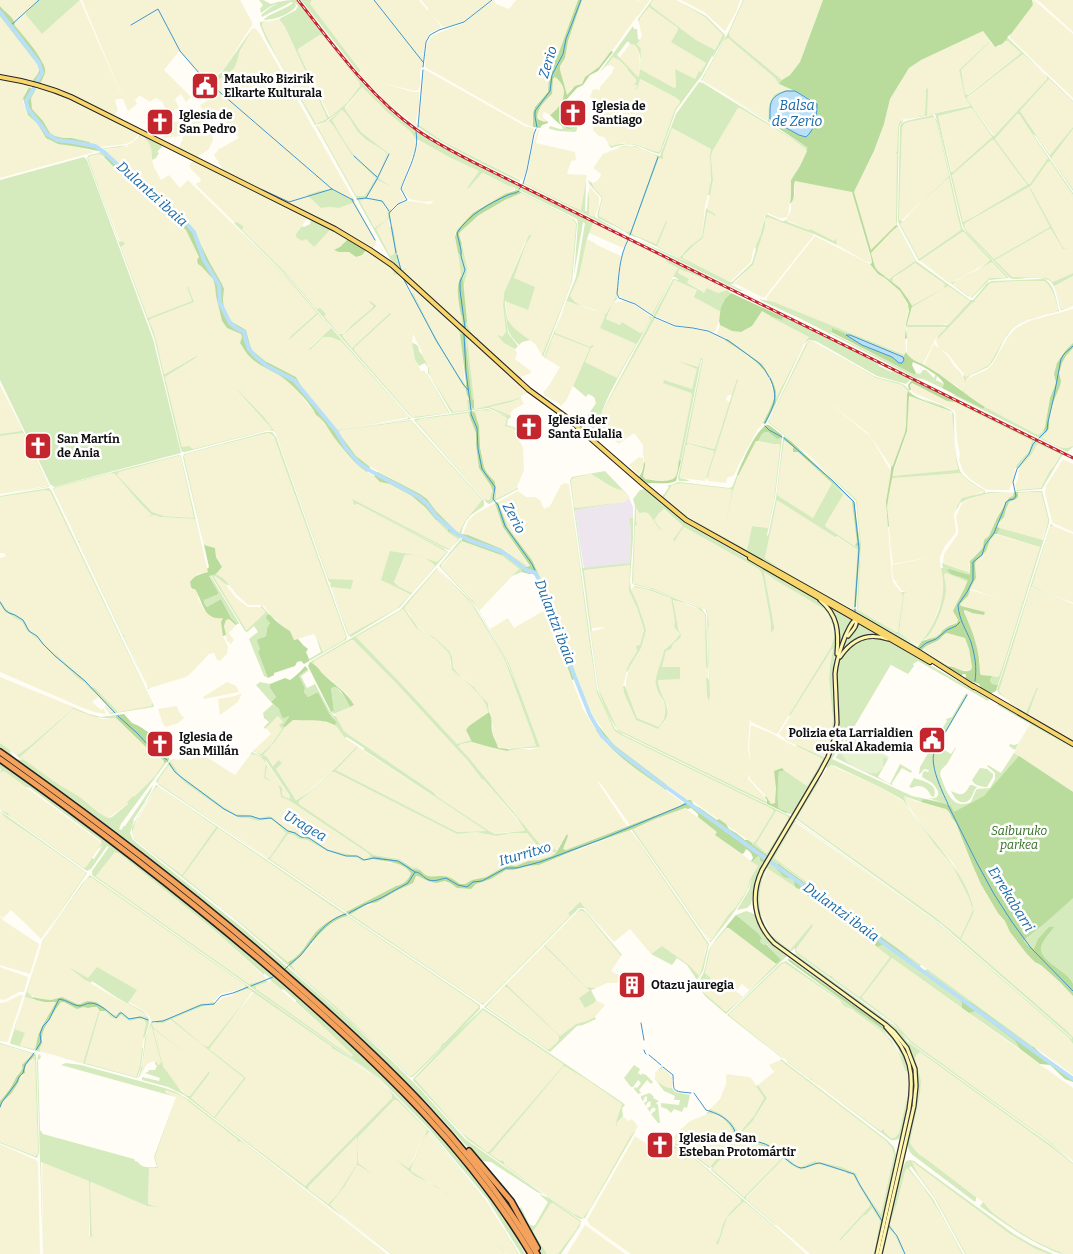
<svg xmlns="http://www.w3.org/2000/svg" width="1073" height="1254" font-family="Bitter,serif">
  <rect width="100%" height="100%" fill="#fffdf5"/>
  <polygon fill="#eee6ef" points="629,498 633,507 633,518 630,519 631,528 630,563 584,569 575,510 624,502"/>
  <g fill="#f6f3d4">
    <polygon points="0,0 39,0 25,14 42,34 80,0 123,99 117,99 115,101 118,110 114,116 55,89 40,84 43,62 15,26 13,19 4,12 0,6"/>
    <polygon points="82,0 240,0 252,22 252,25 224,69 215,76 204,83 205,80 179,51 164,70 191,97 186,102 181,94 175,99 179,108 167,113 162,101 155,98 150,102 141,96 139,96 135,100 137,104 128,111"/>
    <polygon points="312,0 419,0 428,11 428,8 421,0 491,0 464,22 445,27 442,26 431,14 441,26 440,28 430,33 425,43 423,62 422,67 420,70 420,86 418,90 415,91 378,82 414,92 419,92 419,106 416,122 418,127 387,103 359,73 361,72 363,73 311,5 310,3"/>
    <polygon points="494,0 496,4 509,9 516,0 578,0 558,55 552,66 549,76 548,92 535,107 533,113 533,127 525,124 425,67 427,43 433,35 464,23 482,8"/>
    <polygon points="582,0 636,0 641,3 638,0 650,0 638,16 637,16 612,51 599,67 585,77 582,84 571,89 567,95 561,78 560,70 560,66 565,58 568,41"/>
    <polygon points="653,0 676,0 705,17 723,35 715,50 696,40 657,11 650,6 651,3"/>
    <polygon points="681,0 740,0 736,12 725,31 704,12"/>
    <polygon points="744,0 823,0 800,62 790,75 784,80 782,80 777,76 730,37 729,33"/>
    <polygon points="1034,0 1073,34 1073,98 1010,38 1010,35 1033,5 1032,1"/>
    <polygon points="1036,0 1073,0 1073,32 1040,2"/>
    <polygon points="649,7 678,28 678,30 672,42 706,63 701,72 699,72 695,80 675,69 676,87 674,88 640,69 641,49 637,44 642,36 639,23 640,18"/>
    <polygon points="0,16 38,65 40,69 38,74 33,80 33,82 0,76"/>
    <polygon points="279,19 285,27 325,113 327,119 323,122 316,124 315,122 275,54 262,26 262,23"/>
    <polygon points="255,28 260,34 353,198 350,198 330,189 308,195 321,208 330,207 339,208 355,202 376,240 376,244 373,248 370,248 316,217 285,203 240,181 223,170 214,155 219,149 239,138 235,133 227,129 226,122 217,113 215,113 211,116 207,112 202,109 200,105 207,101 206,98 204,98 201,92 207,86 229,73 234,67 243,45 252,29"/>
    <polygon points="983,31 990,41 959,70 964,92 970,105 927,115 927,88 926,89 925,115 901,120 898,127 897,152 897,225 871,251 854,192 874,152 884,124 890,99 909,68 914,63"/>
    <polygon points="321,35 323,36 359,82 360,86 347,103 330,117 298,51 298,49"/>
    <polygon points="728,38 775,78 780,85 792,89 785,91 768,113 769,121 702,80 724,41"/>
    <polygon points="1005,41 1008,41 1021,53 967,95 965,94 961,70 990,42 992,44 998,47"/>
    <polygon points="630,44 635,45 639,51 640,71 639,76 638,77 620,59 620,57"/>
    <polygon points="1023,54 1043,73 1047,77 1047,79 994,136 967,99 967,97"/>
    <polygon points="613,56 618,60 628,69 627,71 636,79 637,89 639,79 675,97 680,101 679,104 675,109 660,151 658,152 635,144 624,143 611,146 604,137 599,136 593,130 595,114 602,105 590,97 593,89 600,90 600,87 612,73 614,67 610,65 608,66 607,65"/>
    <polygon points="424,69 525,126 533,128 534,131 529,153 529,158 525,174 522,180 444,142 419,125"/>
    <polygon points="555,77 560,82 563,89 564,96 558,109 550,115 544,112 542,116 547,121 544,122 542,121 537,116 538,110 542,104 552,94 553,79"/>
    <polygon points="1049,79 1073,102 1073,127 1051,155 1020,111"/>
    <polygon points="0,80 20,83 29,86 24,95 23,101 26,110 28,115 37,123 43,134 51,141 68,146 78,147 95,152 0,178"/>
    <polygon points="362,87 387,112 410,131 416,139 415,153 411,159 400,191 404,197 405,199 389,211 383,201 377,200 383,203 388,212 388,218 395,251 395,253 390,256 376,230 376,228 379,226 375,228 374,227 360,201 365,199 376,200 366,197 378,180 380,179 378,176 372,172 376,178 376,180 364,196 357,196 317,127 329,121 333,124 331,120 342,110 344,111 362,136 387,154 388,153 361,132 345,109"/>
    <polygon points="38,88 62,96 139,134 134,140 126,144 100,147 89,142 73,138 63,138 55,136 50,133 43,121 32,109 31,98 36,89"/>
    <polygon points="738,108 740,108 792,139 806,149 807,151 800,166 791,180 791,195 788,214 787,217 783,218 779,218 768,213 765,215 760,236 753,251 751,262 730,282 683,258 683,256 694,245 703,238 707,214 708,212 714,216 715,214 708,210 707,208 713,180 711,156 713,150 720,137"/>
    <polygon points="970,108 973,109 992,137 952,173 938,116"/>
    <polygon points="197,113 205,122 209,117 210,121 208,124 204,129 191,131 181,136 162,138 165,130 167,130 173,122 176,122 184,118 191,117"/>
    <polygon points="1017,114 1019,114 1048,158 1047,163 1050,161 1053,164 1073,195 1073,273 1053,282 1047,278 1012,277 995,260 1044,231 994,259 967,231 964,227 965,223 1029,187 1031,190 1031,184 1045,165 1030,184 1028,184 995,139"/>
    <polygon points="934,117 937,124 949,176 931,192 947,179 950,179 962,230 919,259 900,224 925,198 902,220 899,220 902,128 904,124 908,122"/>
    <polygon points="672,128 711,149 710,155 711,174 710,186 705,206 702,237 689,247 679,257 657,246 667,222 665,224 656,244 644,240 634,235 632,233 643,201 659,158 663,158 663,154"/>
    <polygon points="538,129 539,130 536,143 575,152 576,160 571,161 567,174 587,175 581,210 571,206 524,183 526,179 530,161 531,151"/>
    <polygon points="1073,129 1073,189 1052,159 1052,156"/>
    <polygon points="204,130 207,131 212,135 213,140 209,149 196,158 178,149 183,139 182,137 189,134"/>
    <polygon points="141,136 148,141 152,151 152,160 154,167 161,180 169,175 180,188 188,180 282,273 317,313 314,317 318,314 331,328 309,348 309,349 323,337 330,337 341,341 409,417 363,426 337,430 303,390 296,377 265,361 252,350 250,345 246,330 232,322 228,316 224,309 223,299 224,289 222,284 210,263 195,233 190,227 183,221 172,206 166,203 152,189 147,187 103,150 128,146"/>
    <polygon points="419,139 442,153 479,171 467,188 469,188 482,173 515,189 480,208 461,225 455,233 455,237 461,269 461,276 458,281 458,288 462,325 406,274 404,270 402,270 398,257 389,215 390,213 399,204 404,202 409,201 430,204 434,201 424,202 409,199 402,190 416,153"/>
    <polygon points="992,140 994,140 1009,160 1027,186 1011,196 963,222 952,175"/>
    <polygon points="624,146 635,146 656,155 657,157 631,231 630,232 627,232 599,216 599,212 602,205 601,197 591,184 597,181 601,176 600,173 594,169 594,167 603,154"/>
    <polygon points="99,154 146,193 150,200 167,209 177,222 186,230 199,257 201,266 213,279 215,286 216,296 222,321 227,328 241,334 242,337 240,343 248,355 255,362 281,376 295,388 313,410 316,415 320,417 325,425 328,427 336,440 350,458 362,469 374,476 380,482 390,484 412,496 420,502 450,534 458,539 450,549 449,549 352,500 354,505 356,504 365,508 447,552 437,562 429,561 434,563 435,566 412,593 398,586 394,582 405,556 390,551 387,583 411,594 396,609 349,635 275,432 264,417 238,390 237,390 272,429 193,449 184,447 182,447 165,377 197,357 195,356 165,374 164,374 154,332 149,321 150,319 194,302 187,287 192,301 148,318 147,316 121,246 125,244 123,241 120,242 88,158 90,156"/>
    <polygon points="193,161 306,218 307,219 296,234 306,239 314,246 330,230 348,239 340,247 339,252 349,252 356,257 359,256 366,250 367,251 386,263 393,270 393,273 397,274 404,282 427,323 436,342 465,389 467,394 469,410 453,412 451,411 428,372 429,366 423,358 421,350 413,334 412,342 415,360 421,371 426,373 448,412 448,413 440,414 412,417 354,350 354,348 368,335 352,348 342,337 351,328 377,306 372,304 371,309 353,324 342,334 339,334 284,271 241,230 244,228 235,223 195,184 200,182 201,179 191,169 189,165"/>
    <polygon points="795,180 852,192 872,263 865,261 837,245 836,238 834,241 786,220 791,211 791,204 795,194 794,184"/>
    <polygon points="589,186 599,197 599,206 594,218 589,215"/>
    <polygon points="521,193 575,220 576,227 571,284 542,355 535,344 515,329 511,325 507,315 506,306 506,301 528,310 514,278 526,244 531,236 525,242 504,293 503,305 506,332 502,338 504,343 515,349 517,354 515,359 531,371 531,373 521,377 518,376 479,340 478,337 475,337 470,333 468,329 463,288 467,273 467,267 462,243 459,235 460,232 479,215 505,200"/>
    <polygon points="768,216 807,231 814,235 764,298 734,283 753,265 765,227 765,219"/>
    <polygon points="593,223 627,240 625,245 623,248 589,233"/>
    <polygon points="898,226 915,262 889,279 878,271 875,267 871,253 891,232"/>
    <polygon points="962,232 964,232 990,260 990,261 963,277 950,283 919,260"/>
    <polygon points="815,236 870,264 878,274 885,278 900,291 909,307 905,329 906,352 904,355 774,302 767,301 767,297"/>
    <polygon points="587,239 595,243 595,244 621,256 617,294 611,307 613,303 623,301 631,303 642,310 651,317 643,332 640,333 622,322 620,325 606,319 609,313 608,310 606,314 578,304 572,299 570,296 579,273"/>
    <polygon points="629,241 664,258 668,263 678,268 652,314 641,307 630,301 622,298 617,294 621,257"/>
    <polygon points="992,262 1006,277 1006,278 990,278 987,280 972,297 968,296 953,285 953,283"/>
    <polygon points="915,263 945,284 945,286 944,288 911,306 908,299 900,288 892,282 892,280 904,270"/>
    <polygon points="679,269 708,280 727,290 718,293 704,294 701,292 702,290 687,283 689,279 677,273"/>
    <polygon points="1073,276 1073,306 1062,309 1054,285"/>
    <polygon points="675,279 697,290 710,306 721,312 717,327 715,332 713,333 704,329 692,327 676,326 656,316 672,283"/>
    <polygon points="1014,281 1038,280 1047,282 1051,287 1058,309 1057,311 1024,321 1015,326 1007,334 989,365 966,377 947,353 941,350 948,356 954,366 960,372 965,380 963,392 957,386 924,365 934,344 939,348 936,341 990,283"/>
    <polygon points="408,284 409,284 439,313 446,318 450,323 460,331 465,384 456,373 434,334"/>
    <polygon points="948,286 970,301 950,323 942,325 907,325 911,308 914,306"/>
    <polygon points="567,301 604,314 605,316 601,328 636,344 617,379 587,363 585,362 587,355 566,401 561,406 557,402 545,396 543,393 550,384 560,367 545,358 545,356"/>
    <polygon points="1073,309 1073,343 1066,350 1054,374 1056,383 1050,398 1045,427 1043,431 1038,435 985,407 964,393 966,379 986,370 991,366 1008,337 1016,328 1029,321"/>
    <polygon points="762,311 809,337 804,344 776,398 776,391 762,364 727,339 716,335 720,325 732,331 741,332 752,326"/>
    <polygon points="654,318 677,328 690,328 706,331 725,340 759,364 764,370 770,380 774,396 773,401 763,423 758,429 739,464 734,475 727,478 726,483 708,481 707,479 738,380 732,395 728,395 726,400 730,402 715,448 714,449 687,443 687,442 703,360 701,357 698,367 688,365 698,369 692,389 663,382 691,393 692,395 681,455 676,477 674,479 666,481 645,479 643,476 645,466 643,453 643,445 634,433 619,444 598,426 604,409"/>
    <polygon points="933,326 946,328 935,340 923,364 910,358 907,354 907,327"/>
    <polygon points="466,337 526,391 527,393 516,399 489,406 511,402 521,398 524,404 514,409 511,412 511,416 489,408 488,406 474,409"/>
    <polygon points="812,341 876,378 902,385 908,391 907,394 906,426 905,432 892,468 868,433 827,401 870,436 891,471 886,502 892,576 893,582 904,596 904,593 906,592 902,591 893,578 892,565 932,557 893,564 890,542 891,541 890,540 887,507 891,479 893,478 957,472 960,473 968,481 984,491 960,501 957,506 954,515 956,530 955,534 945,546 940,557 940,562 944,589 943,597 932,625 927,635 919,645 899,634 903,600 898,631 896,632 858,610 861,544 857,503 856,499 812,458 769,422 805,346 808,343"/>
    <polygon points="1073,348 1073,446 1067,449 1062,448 1042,438 1049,428 1049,417 1052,405 1060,386 1061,381 1059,373 1062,363 1066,356"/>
    <polygon points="911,383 947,401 954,402 1032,441 1029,451 1018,463 1015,468 1014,478 1011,486 1009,490 990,490 985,489 970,479 963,471 959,460 960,454 957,439 955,411 941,404 914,393 911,390"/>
    <polygon points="0,385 22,430 21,431 0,434"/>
    <polygon points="910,396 932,404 949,411 953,415 954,440 956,461 958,469 957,471 892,476 907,431 908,407"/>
    <polygon points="486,409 490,410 507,418 505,426 513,428 517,438 522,445 523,448 524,470 517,487 516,489 496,499 496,483 487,473 484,467 474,412"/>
    <polygon points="468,413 476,433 476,445 479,468 491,486 491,496 490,499 488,500 484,499 416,421 421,419"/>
    <polygon points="411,421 482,500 465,521 459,534 436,511 427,499 364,463 356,456 338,432 341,430"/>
    <polygon points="21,433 25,435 48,486 0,494 0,436"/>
    <polygon points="269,433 271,434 275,440 346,637 346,639 323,652 314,634 294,640 290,631 282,627 277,620 272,617 264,606 261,605 248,605 237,595 223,578 216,574 222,567 216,556 215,548 207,546 204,544 184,456 186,454"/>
    <polygon points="784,440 785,440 832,483 813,518 794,507 778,497 777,493"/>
    <polygon points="756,441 773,444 779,443 780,446 774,499 768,528 752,526 747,551 697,522 693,521 664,498 672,485 681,482 731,489 732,491 724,533 733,490 738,476"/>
    <polygon points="686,444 714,451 714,453 705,481 680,478"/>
    <polygon points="1038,444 1060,454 1060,456 1054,466 1049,472 1041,488 1017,490 1015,485 1018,479 1019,468 1032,454 1036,446"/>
    <polygon points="178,456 180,456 194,518 164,516 152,512 117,475 119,472"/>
    <polygon points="639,457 643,458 644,463 639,476 629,465"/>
    <polygon points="1063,459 1073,464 1073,532 1053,523 1052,521 1045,493 1046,486"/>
    <polygon points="112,473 115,474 139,502 154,515 160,517 195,519 208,572 197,574 195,588 199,595 198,598 204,610 224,618 223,636 228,647 227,654 220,661 217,660 214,653 209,654 190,674 186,677 150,688 148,687 86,558 79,543 80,540 77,540 54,490 55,488"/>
    <polygon points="591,474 600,480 622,490 630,497 624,502 576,508 574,506 571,480 573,478"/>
    <polygon points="565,483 569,484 589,640 597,693 614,730 619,734 772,809 774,811 755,842 752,843 691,800 688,800 624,753 614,745 593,716 571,662 543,584 532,560 508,528 498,502 518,491 526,497 535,497 540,500 544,509 550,506 561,485"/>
    <polygon points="45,490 49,490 52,493 152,704 149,707 118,712 115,710 95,688 89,687 86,681 46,646 39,638 29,631 26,623 15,614 9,612 6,609 0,600 0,558 6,556 4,553 0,553 0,497"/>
    <polygon points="1040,491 1041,492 1048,519 1048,523 1042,540 997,527 997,524 1004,517 1007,505 1009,502 1018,497 1018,493 1022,492"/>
    <polygon points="989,493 1014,493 1013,496 1007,501 997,518 989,536 984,540 983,547 981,550 973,557 969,565 970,573 943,563 944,554 958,534 958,527 956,517 962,503 967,500"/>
    <polygon points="843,494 852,501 853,505 857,542 855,545 853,545 837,535 826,527 825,525"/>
    <polygon points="777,500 779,500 835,537 836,536 858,550 854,610 779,568 765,558"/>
    <polygon points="495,503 503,527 530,567 521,563 505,550 463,534 468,521 475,514"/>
    <polygon points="636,508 638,512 643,513 646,512 649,514 655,522 654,520 659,513 663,509 684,527 759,569 761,572 763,578 771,624 771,632 774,626 764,572 777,581 824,609 831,622 834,638 831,647 778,733 776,734 774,733 751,722 750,719 748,747 750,761 749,766 750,758 749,745 751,725 771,733 786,742 823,759 807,786 782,768 776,788 776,801 773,804 771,804 766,796 750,779 749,774 748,779 765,797 767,802 619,730 617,728 602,697 599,690 591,631 598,630 605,627 592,628 591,627 584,571 586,570 630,565 629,591 637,608 644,630 640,645 629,664 623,686 624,693 638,721 658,729 665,722 668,707 659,688 658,679 680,678 662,667 666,651 672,647 673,644 680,638 680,633 678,630 674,614 674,599 701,610 705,615 708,678 706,679 707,696 709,700 710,696 708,626 709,625 707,610 652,588 635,584 632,581 635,526 637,525 636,520"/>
    <polygon points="1051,525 1073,534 1073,603 1032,586"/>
    <polygon points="995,534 1040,547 1005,659 999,676 997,677 981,675 980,673 980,660 964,612 964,610 966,610 972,613 977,613 982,615 984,612 961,606 960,604 968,596 970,590 998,598 971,589 971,587 976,578 975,564 976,561 986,551 990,540"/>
    <polygon points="462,541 501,555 519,569 479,611 470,597 441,567"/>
    <polygon points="437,569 471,603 504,658 532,734 536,746 503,749 498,748 492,732 493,726 488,703 481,696 474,687 455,671 452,668 452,657 449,652 434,637 426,634 435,639 448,652 450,656 450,662 452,670 469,683 485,701 488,707 488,712 466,730 471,740 457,744 408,691 355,637 403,609 416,628 426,633 414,624 410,615 404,608"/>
    <polygon points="946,573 968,582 963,595 958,600 955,615 958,620 957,623 949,626 943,630 940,634 936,637 930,640 926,639 936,622 944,601 946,592 944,575"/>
    <polygon points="215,576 224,582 236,598 248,607 261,607 265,611 265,613 260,619 247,631 245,629 213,578"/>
    <polygon points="633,587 646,589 671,598 675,622 674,627 680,634 678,638 674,641 670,647 664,650 662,661 657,674 656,684 666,708 664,721 658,727 637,718 626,691 626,680 630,666 641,648 646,631 645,626 638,605 631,592 631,590"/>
    <polygon points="1031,587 1073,604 1073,741 1028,715 1038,689 1037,687 1026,713 1011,703 999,693 1000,687"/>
    <polygon points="0,604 8,615 18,618 22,622 27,631 39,640 45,647 78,678 85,683 89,688 94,692 108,705 113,712 109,713 104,707 106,705 98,697 92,702 101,710 103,708 106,713 104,714 94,712 83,708 0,672"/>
    <polygon points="545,610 583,709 596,730 606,743 618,755 683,803 680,806 630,825 601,784 597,781 627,826 566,850 563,849 565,843 561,843 557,850 541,846 538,842 469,758 458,746 461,744 472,742 484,745 495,749 508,751 513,749 526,749 528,750 540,747 509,663 490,629 508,618 514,628"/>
    <polygon points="229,619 236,625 229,633 234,640 231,644 227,641 224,626 226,620"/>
    <polygon points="947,633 965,638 969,649 972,667 971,670 968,671 959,670 922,650 926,645 940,639"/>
    <polygon points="351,639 356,643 397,684 468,761 525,829 523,831 499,833 495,834 489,831 439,798 435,795 435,794 433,792 344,731 335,714 354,705 346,693 321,672 314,664 314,661"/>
    <polygon points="832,649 834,649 830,666 829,679 833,720 830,744 826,756 823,757 789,742 779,734"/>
    <polygon points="0,677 73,707 73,709 31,745 19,754 16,755 0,743"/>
    <polygon points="227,682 236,686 239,692 204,699 203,697"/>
    <polygon points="242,693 238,702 220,715 218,699 235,696"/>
    <polygon points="177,706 179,712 184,718 178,723 166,727 163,724 158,709"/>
    <polygon points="75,709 102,719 116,718 147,748 158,755 164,761 164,764 155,776 135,796 132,797 127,802 128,804 108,818 99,813 80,797 58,784 19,757"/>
    <polygon points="278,716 283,722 282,729 271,745 261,754 255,752 254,750 271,734 266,728"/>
    <polygon points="293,720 319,720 331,723 336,726 345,738 357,746 333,770 298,800 294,797 276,769 281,762 274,766 267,757 263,755 274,743 285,727"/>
    <polygon points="1030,724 1073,748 1073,792 1014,753"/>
    <polygon points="358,747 485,830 486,831 457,832 336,770"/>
    <polygon points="202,754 235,775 250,755 256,754 264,760 264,759 291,798 289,799 284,797 282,795 282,788 281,788 281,797 290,801 368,853 370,856 368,858 364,859 358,856 329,850 308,837 300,836 296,832 287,830 272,817 268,816 259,818 248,815 236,814 224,807 181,776 171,762 173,759 190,760"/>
    <polygon points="830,765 880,787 903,801 935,845 952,865 968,896 973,910 960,938 936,918 797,818 827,768"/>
    <polygon points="168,766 169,766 184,782 222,809 236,817 240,818 248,818 258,821 269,819 273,820 286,833 270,857 268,858 158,783 159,779"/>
    <polygon points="2,771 4,771 15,779 102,843 86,867 84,868 9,816 8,813 5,813 0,809 0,773"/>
    <polygon points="335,771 457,834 476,832 497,836 511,833 527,833 537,845 556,853 552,856 539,860 528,861 516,866 507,865 486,877 472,880 465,884 460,884 443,876 435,878 429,877 424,875 418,868 412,867 406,862 394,858 374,855 299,804 299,801 304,797 332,772"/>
    <polygon points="156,787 158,787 216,827 182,875 138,842 132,834 132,829 136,823"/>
    <polygon points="904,796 915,801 942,808 946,809 949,812 956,823 973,866 988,896 1005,921 1010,932 1027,954 1035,962 1041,965 1060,982 1073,996 1073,1037 1066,1030 961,939 974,912 970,896 953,863 936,844 912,811 904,799"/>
    <polygon points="685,808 718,832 715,835 758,866 750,879 747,890 736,907 728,915 711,941 698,925 633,829 655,819"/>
    <polygon points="776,811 787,816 788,819 768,852 766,853 756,844"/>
    <polygon points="0,812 30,835 86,873 72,895 41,939 24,922 11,910 3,918 0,915"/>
    <polygon points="795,822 936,922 1069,1038 1073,1044 1073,1075 774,858"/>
    <polygon points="218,828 343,913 336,917 316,933 307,944 297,956 291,961 288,962 275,953 224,909 183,876"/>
    <polygon points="630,830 708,945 705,951 703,968 699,976 698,976 689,965 662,946 651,954 630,929 614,942 581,903 571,909 568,913 570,916 484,1003 481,1003 350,914 405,887 414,879 415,876 418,875 428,881 445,881 450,883 457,888 471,889 476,884 491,879 506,870 513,870 528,866 539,865"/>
    <polygon points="288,834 292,834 299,839 307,840 327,851 343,856 358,858 362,861 373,859 390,863 397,863 409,870 411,873 408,880 403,884 396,886 347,912 270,859"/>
    <polygon points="115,852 116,852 120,854 214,930 267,979 249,984 97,877 96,876"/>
    <polygon points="768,868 890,955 890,957 861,996 859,997 833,978 832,976 830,976 797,952 796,949 798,946 813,926 812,925 790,950 774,937 769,931 761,913 759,905 759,894 762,882"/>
    <polygon points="89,877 92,877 123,899 245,985 245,986 238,990 221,994 212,1003 208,1003 160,1021 151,1021 150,1017 145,1012 129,1002 136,990 88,978 85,980 116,998 140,1010 144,1013 147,1017 136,1016 130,1018 127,1017 123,1012 114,1015 98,1003 87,1001 80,1004 77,1004 62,997 51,1000 42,999 30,995 27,992 40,949 45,937"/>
    <polygon points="579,910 583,910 586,913 621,956 611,971 622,977 617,983 607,983 596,988 589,988 545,945"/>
    <polygon points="0,916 4,921 39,944 30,974 0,965"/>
    <polygon points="347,916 478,1005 479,1008 442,1044 440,1048 412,1076 410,1076 342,1012 295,971 292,967 292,965 312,944 321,932 336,920"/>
    <polygon points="727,928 729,928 752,945 776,965 749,990 742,984 736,991 743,997 726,1012 702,991 711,978 705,973 710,950 713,944"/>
    <polygon points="544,946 589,990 585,1008 594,1003 596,1000 605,1005 595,1017 587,1021 576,1024 560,1036 508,986 507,984"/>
    <polygon points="892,958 1073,1088 1073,1161 1050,1142 911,1041 897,1025 863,999 862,997"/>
    <polygon points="785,963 881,1031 892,1043 901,1059 905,1071 908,1071 909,1083 908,1097 899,1133 894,1138 891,1138 874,1126 827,1092 812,1081 812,1079 809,1078 730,1016 729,1014 739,1004 782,964"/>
    <polygon points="0,967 28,977 24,992 19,992 4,1000 0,999"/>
    <polygon points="271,981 327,1030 354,1055 352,1057 262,994 255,988 256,986"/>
    <polygon points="504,986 507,986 558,1035 559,1037 558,1041 550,1049 547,1049 486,1006"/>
    <polygon points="247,989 250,989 252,992 220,1033 254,992 332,1047 333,1049 334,1049 375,1077 382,1083 392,1095 392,1098 305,1186 302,1185 215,1118 246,1078 238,1073 244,1078 214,1117 191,1098 210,1073 208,1071 207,1074 190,1096 188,1096 177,1086 162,1064 153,1031 153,1029 154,1029 191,1058 153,1027 152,1023 163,1023 172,1021 172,1019 195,1010 204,1006 215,1005 222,998 236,994"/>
    <polygon points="20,995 23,995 8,1041 7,1042 0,1041 0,1003 6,1002"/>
    <polygon points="25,997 36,1000 56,1001 56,1002 46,1020 42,1026 34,1049 21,1046 14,1030"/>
    <polygon points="61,1001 64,1002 77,1008 83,1007 91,1008 94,1007 97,1007 99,1010 83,1063 39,1051 43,1039 42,1035 45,1027"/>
    <polygon points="483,1010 563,1064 563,1066 489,1153 468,1139 462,1133 415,1079"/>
    <polygon points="100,1011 105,1011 111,1017 117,1019 121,1015 129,1021 139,1019 144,1019 146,1021 140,1066 136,1077 85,1063"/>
    <polygon points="150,1025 151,1025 161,1062 159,1065 155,1061 147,1064 140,1076 140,1075 143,1065 147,1032"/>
    <polygon points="0,1044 32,1054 28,1060 22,1065 22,1069 17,1075 16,1080 12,1084 4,1097 0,1101"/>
    <polygon points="920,1052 1051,1147 1073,1164 1073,1254 1066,1254 1052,1249 1026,1236 1000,1219 989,1210 988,1206 925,1158 920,1155 915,1150 910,1143 920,1093 917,1066 915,1058 917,1054"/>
    <polygon points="33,1059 35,1060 38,1154 35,1156 0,1142 0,1109 2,1102 11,1094 26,1069 26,1066"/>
    <polygon points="780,1060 854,1116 885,1140 892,1148 894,1155 881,1214 874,1205 859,1182 856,1173 853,1172 842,1167 820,1162 815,1161 801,1167 796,1166 785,1155 776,1151 768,1144 756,1142 747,1139 740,1134 752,1122 767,1098 758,1085 774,1072 769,1065"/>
    <polygon points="564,1066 586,1079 622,1104 617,1118 617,1125 623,1116 628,1121 632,1119 638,1126 589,1210 583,1218 574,1214 514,1172 503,1163 502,1160 500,1162 490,1154"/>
    <polygon points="663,1068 672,1077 672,1088 667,1088 661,1086 655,1077 656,1072"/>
    <polygon points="726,1074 749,1077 752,1079 764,1098 754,1116 738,1133 731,1122 721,1114 710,1109 720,1099 726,1084"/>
    <polygon points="165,1090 169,1090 183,1097 238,1139 237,1141 241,1141 387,1254 43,1254 42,1162 89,1181 89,1236 92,1236 90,1183 91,1182 147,1206 154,1206 148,1204 149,1168 158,1168 155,1157 176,1097 166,1093"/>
    <polygon points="396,1099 427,1130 410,1166 408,1169 401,1163 415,1176 435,1186 417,1175 410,1170 425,1136 428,1132 489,1205 518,1254 507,1254 489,1238 506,1254 392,1254 330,1206 336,1196 328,1204 308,1190 308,1187 310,1185 394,1100"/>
    <polygon points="710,1113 714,1114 727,1122 735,1135 735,1138 714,1164 709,1167 690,1152 675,1143 674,1136 690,1121"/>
    <polygon points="635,1136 662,1154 669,1153 673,1148 684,1152 686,1160 690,1155 741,1199 741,1202 727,1217 724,1222 717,1242 718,1245 727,1218 743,1202 746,1202 806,1254 631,1254 590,1225 587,1220"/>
    <polygon points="736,1139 766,1147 776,1155 783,1157 744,1197 712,1169"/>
    <polygon points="0,1144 36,1160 38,1162 40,1254 0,1254"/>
    <polygon points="784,1158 791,1165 801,1170 818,1164 846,1172 848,1175 850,1174 853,1175 857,1183 870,1204 870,1206 839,1240 840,1241 845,1236 864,1215 866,1215 872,1208 880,1221 881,1225 874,1254 810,1254 746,1199 747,1197"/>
    <polygon points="911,1162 914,1163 1010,1234 1048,1254 966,1254 937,1201 918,1174"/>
    <polygon points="907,1168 915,1177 930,1196 962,1254 905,1254 890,1224 897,1203 905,1172"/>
    <polygon points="552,1202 579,1221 580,1223 576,1230 558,1254 547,1254 533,1232 551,1203"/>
    <polygon points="585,1225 588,1227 625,1254 567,1254"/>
    <polygon points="889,1230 890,1230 894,1234 904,1254 883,1254"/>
  </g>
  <g fill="#d5ebbd" fill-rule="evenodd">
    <polygon points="39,0 80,0 42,34 25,14"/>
    <path d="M259 0H263L271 4C280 1 286 0 296 0 326 38 357 83 394 114 409 127 425 137 442 147L593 223 587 239 579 275 570 296C576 307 594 310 606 314L615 299 616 294 617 299 612 304 606 319 620 325 622 322 640 333 643 332 650 319 649 316 652 317C638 343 622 369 609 395 602 409 600 422 590 433H588L579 426 570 413 582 424 596 403 594 397 588 394 586 397 573 386 590 348 554 334 545 358 544 357 576 277 585 223 583 222 574 275 578 223 577 219 507 184 517 190 515 191V189L485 174 482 173 469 188H467L479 171 449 157 419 140 416 139 410 131 387 112 362 87 345 107V109L361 132 388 153 378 177 381 180 392 187 378 180 366 197 369 199 383 201 389 211 391 209 392 211 389 215 391 221 389 222V219H387L376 229 390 256 395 253V251L390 227H393L398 257 402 270 408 268 404 271 406 274 462 325 461 315H462L464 324 467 326V321C468 328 470 332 475 337H478L479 340 518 376 521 377 523 383 392 262 316 126 328 121 344 108 325 122 315 125 266 39 260 25V22L268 21 262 23V26L275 54 315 122 316 124 327 119 325 113 285 27 279 19 296 10 298 6 295 3 296 6C290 15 276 19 265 20L264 19C273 12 284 10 293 3L291 2C282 8 272 11 262 17L261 15 271 7 279 3 271 6 261 13 260 9 263 5ZM320 35 323 36 359 82 360 86 347 103 330 117 328 116 298 51V49ZM342 110C350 116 353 126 360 134 367 142 379 146 387 154L378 176C356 164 344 141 332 120ZM329 121 333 125 352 155 376 178 368 191 364 196H357L356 195 317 126ZM365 199C378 200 389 201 388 218L375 228 374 227 360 201ZM567 301 604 314 605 316 600 328 636 344 617 378 585 362 591 348 594 346 592 345 590 347 555 333 556 326Z"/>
    <polygon points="301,0 312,0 310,3 311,5 361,71 359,73"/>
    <path d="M652 0H653L651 3V6L696 40 715 50 723 35 705 17 676 0 706 16 725 35V37L713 57 712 56 702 75 676 110 661 152 659 154C638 148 635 139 611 148L607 142 611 146C636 140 636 146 658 152L660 151 675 109 679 104 680 101 675 97 640 79 637 89H636L637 85 633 84 636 83V79L627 70 628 69C623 64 619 59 613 57L607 65 600 72 633 26 634 29H637L638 39 640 40 637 44 641 49 640 69 674 88 676 87 675 69 695 79 699 71 701 72 706 63 671 42 678 30V28L649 7 640 18 639 23 638 19ZM627 42H629L630 44 635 45C642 52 641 67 639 76L638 77 617 55Z"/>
    <path d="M743 0H744L729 33 730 37 782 80 779 84 775 78 728 38 724 41 702 80V81L768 121 769 105 774 95C779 92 789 88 795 91H786L770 119 780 125V127L777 125 775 126 701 80 728 33Z"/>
    <polygon points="252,29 240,51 235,67 229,73 209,85 207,83 222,72"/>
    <path d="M1008 38 1073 101V102L1049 79 1020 111 1050 155 1073 127V129L1052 157V159L1073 189V191L1036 136 1033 134 1073 193V195L1050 161 1047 163 1030 187 1062 246 1065 249 1073 248 1063 249 1051 229H1049L995 260 1012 277 1047 278 1053 282 1073 273V276L1054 286 1061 308 1063 309 1073 306 1062 310H1061C1058 302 1056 289 1052 283 1047 275 1022 279 1013 279L1010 278 967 233 963 227 938 124 935 114 904 120 901 123 899 127 897 225 896 221 897 154 895 152H897L898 127 900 121 925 115 926 89 928 88 927 115 969 106 970 105 965 97 959 70 990 41V42L961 70 965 94 968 95 1021 53 1008 41H1005ZM1023 54 1044 73 1047 77V79L994 136 992 135 967 99V97ZM970 108 973 109 992 137 953 172H951L938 116ZM1017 114H1019L1048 158 1030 184H1028L995 139ZM992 140H994L1027 185 975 216 963 222 952 175ZM1029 187 1050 227 994 259 967 231 964 227 965 223Z"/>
    <path d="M699 82 703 83 808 148 806 149 792 139 740 108H738L713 150 711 156 713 180 710 195H708L711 180 710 155 711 149 672 128 663 154V159L659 158 633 229 632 233 634 235 656 244 666 221 667 222 657 246 679 257H680L689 247 702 237 706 209 707 208 708 210 715 214V216L708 212 707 214 703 238 694 245 683 256V258L730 282H732L752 263 756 249 755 247 760 236 766 214 782 221H784L786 220 788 222 809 230 810 229 834 241 836 238 837 245 814 234 768 217 765 219V227L753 265 735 281 733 284H730L743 291H740L633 238 696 266 639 238 629 235 624 231 598 218C596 211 602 205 601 197L590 185 588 180 592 183C593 189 598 191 601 196 604 203 598 210 599 216L627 232 631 231 657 157 655 155 635 146H629L616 148 604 153C633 139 634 148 660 156L676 114Z"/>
    <polygon points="566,113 570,117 577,121 577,130 575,132 558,131 550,129 549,128 550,126 560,129 563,129 561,125 565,128 567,127 561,120 563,118 565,117"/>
    <path d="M933 115 937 121 962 228 1009 278 989 280 972 298 919 261 899 224 898 221 900 126 902 123 906 121ZM934 117 937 124 949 176 917 206 947 179 949 178 961 230 919 259 900 224 903 221 899 220 902 128 904 124 908 122ZM962 232H964L990 260C983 268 961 280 950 283L919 261ZM992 262 1006 277V278H990L987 280 972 297 968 296 953 285V283Z"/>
    <path d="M419 125 444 142 520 180V182C485 165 450 149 418 127L417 126Z"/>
    <path d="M140 135 161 145 162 147 157 152 159 153 156 158 152 160C152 150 151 141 141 136 127 148 122 147 104 149L103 150 107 154 104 157 99 154 90 156 88 158 119 242 123 241 125 244 121 247 148 318 192 301 187 287H188L194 302 150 319 149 321 154 332 164 374H165L196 356 197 357 165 377 182 447 189 446 193 449 272 429 237 390V389L264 417 275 432 328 577 329 579 353 580 351 589 331 587 349 635 396 609 410 595V594L381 580 390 551 414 555 437 562 447 552 365 508 357 504 354 505 352 499 449 549H451L458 539 450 534 436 520 438 519 458 535 465 521 482 500 411 421 341 430 338 432 337 430 411 420 484 501V506L471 515 466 521 463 527 460 538 450 550 446 549 354 502 443 548 448 552 400 607 351 637 348 635 330 585 331 584 330 582H329L275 432 273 431 269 430 185 452H182L181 450 154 337 87 158 89 155 99 153 102 149 105 148 129 145 137 139ZM405 555C416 554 427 558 435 565V566L412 593 398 586 394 582Z"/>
    <polygon points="84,157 87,160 153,339 181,453 54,487 50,484 0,380 0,180"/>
    <path d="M195 161 340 234 377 256 397 272 528 392 527 393 524 389 467 337 474 401 472 400 466 342 463 334H460C457 325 444 318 438 312 428 303 419 293 409 284H406L401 277 397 274 394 275 393 270 375 256 330 230 314 247 306 239 302 241 296 237V234L302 226 304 227 310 224 311 220 220 175Z"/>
    <polygon points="586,180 585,211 587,211 588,190 589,198 589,215 594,217 595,215 595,217 628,236 524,184 524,183 571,206 581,210"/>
    <polygon points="195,184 234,223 237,222 244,227 242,230 284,271 316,308 318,309 320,308 326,314 324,316 339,334 343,334 353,324 371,309 373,306 369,302 370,301 377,306 343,335 343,337 352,348 390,313 391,314 354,348 354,350 412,417 448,413 448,412 426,373 422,371 424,371 427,374 449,412 449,413 415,418 411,417 286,275"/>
    <polygon points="194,186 286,276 411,419 364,426 407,419 409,417 341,341 330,337 323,337 310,350 309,349 331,328 318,314 289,340 291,336 317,313 282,273"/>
    <polygon points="331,189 350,198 353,198 355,202 339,208 330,207 321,208 307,195 319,191"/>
    <polygon points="521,192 574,219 577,224 572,282 543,357 542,355 571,284 576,224 573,219 521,193"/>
    <path d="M898 226 916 261 970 300H973L974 299 987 283 992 281 1044 279C1055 284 1056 301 1059 311 1043 316 1019 318 1008 334 1001 343 998 355 990 365L988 367 971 375 966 379 964 393 963 392C965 387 966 381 963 376L964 375 966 377 989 365 1007 334 1015 326 1024 321 1057 311 1058 309C1055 300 1053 286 1044 281H1015L990 283 975 300V302H973L936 341 939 335 946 328 945 327H907V325H947L950 323 970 301 948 286 914 306 911 308V306L944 288 945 284 915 263 893 278 892 282 889 279 915 261Z"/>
    <path d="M529 235H531V236L526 244 514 278 535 287 528 310 505 301C506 325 512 327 530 340L522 342 519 345C504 330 509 328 505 311L508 333 518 346 515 349 504 343 498 336 499 335 502 337 506 332 503 305 504 293Z"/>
    <path d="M462 244 467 267V273L463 288C461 277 460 265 458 253L461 256 462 254 461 246Z"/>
    <path d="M664 258 708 280 679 269 678 273 689 279 687 283 702 291V292L704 293 707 288 718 293 727 290 731 293C725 299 721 304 721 312L694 297 697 290 675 280H674L656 316 604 409 598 426 597 425 605 406 673 279 679 280 675 277H673L653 315 652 314 678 268 668 263Z"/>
    <polygon points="410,293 413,293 434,334 456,373 465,384 465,389 436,342 427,323"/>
    <polygon points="759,299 774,302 902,354 904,355 903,357 831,329 831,333 915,375 916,373 920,374 923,370 926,370 934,378 935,375 937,376 936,380 944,384 942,388 923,379 916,378 799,318 762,301"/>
    <polygon points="769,316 772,316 782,319 783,317 794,322 877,363 879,366 892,372 892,371 911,379 906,384 877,376 816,341 809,340 804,344 776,403 776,398 804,344 809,337"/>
    <path d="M809 341 816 343 874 376C882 380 898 381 904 385 909 388 910 394 915 396 926 401 948 404 954 414 954 428 954 463 962 474 968 481 978 486 985 491V493L989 492H1014L990 493 968 499 960 503 956 511 957 506 962 498 983 493 984 491 968 481 960 473 893 478 891 479 892 476 957 470 958 469 956 461 952 412 946 408 912 395 902 385 876 378 814 342H810L808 343 771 417 769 422 790 439 856 499 857 502 861 544 858 610 896 632H898L903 596 901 592H906L934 581 904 593 899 633 918 646 881 625 918 647 917 648 920 651 922 650 949 666 948 668 791 576 688 519 663 499 662 497 669 487 667 486 679 482 729 488 732 487 737 475 738 476 733 490 724 534 732 491 731 489 681 483 672 485 664 498 693 521 697 522 747 550 752 526 768 528 774 499 780 446 779 444H773L758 441 762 434 765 432H768L777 439 782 438 775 497 767 535 768 536 776 498 783 439 785 440 784 441 777 493 778 496 813 518 832 483 844 495H843L825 525 826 527 853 545 858 547V550L837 536 835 537 777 500 765 558 779 568 851 609H856L860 613 857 609 860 541 856 501 797 445 770 424 768 422 806 344Z"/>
    <path d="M412 343C417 344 419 346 419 351 421 353 428 365 429 368 429 371 429 374 430 376L453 412 468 410 467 399 470 401 472 408 475 409 516 399 521 397V398L511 402 489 407 511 416 510 418 508 419 507 425 516 428 515 431 513 428 505 426 507 418C494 411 488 408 474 412L475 413H471L469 415 468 413 421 419 416 421 484 499 488 500 490 499 492 490 493 491 495 487V482L496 486V499L516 489 517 487 518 489 489 504 487 503 414 420 415 419 487 409 509 417 488 408 452 413 451 412 428 373V367L425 363 419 366 415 360Z"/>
    <polygon points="701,357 703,360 687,442 687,443 714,449 715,448 737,379 738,380 707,479 706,478 714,453 714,451 688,444 686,445 680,476 680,478 688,480 689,481 679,481 678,478 702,360 701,360 681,461 679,460 692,395 691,393 663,383 664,380 692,389 697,369 677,361 698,367"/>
    <polygon points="0,383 49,486 48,487 0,495 45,487 48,486 48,485 23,433 0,436 0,434 21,431 22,430"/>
    <path d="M951 394 956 395 983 409 985 407 1038 435 1043 431 1046 433 1042 438C1052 443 1062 452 1073 446V447L1067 452Z"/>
    <polygon points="954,401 1064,454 1061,457 1042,489 1015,491 1017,490 1041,488 1049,472 1054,466 1060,456 1060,454 1038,444 1036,446 1032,454 1019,468 1015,468 1018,463 1029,451 1032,441 954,402"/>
    <polygon points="266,432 272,432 276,437 347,637 346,640 309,661 309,659 321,652 317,640 318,641 323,652 344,640 346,637 274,437 271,434 268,433 186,454 184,456 204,544 207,546 204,545 183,457 184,454"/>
    <path d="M179 455 181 456 207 569 195 519 160 517 154 515 138 520 152 515 139 502 115 474 112 473 55 488 54 490 77 540 80 541 79 543 123 635 125 636 124 637 147 687 150 688 148 689 53 489 55 487ZM178 456H180L181 459 194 518 164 516 152 512 117 475 119 472Z"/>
    <path d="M605 471 628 495 622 490 617 489 607 484 591 474 573 478 571 480 574 506 576 508 624 502 575 510 583 568 630 563 631 528 629 518H633V538L630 581 631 590 638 605 645 626 646 631 641 648 630 666 628 671 626 672 629 664 637 651 636 646 640 645 644 630 637 608 629 591 630 565 585 570 584 571 591 627 592 630 591 631 599 690 617 728 619 730 767 802V804L620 732C612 725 600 698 598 687L570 480 572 477Z"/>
    <path d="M569 484 597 689 602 701 615 729 624 735 790 816 791 818 768 856 752 844V843L755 842 774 811 772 809 619 734 614 730 597 693 589 640ZM776 811 787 816 788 819 768 852 766 853 756 844Z"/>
    <polygon points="49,488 51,490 152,702 154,706 153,707 110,714 109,713 113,712 108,705 94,692 89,688 85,683 78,678 45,647 39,640 27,631 22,622 5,612 0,604 0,600 6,609 22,619 26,623 29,631 39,638 46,646 86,681 89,686 95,688 118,712 151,706 152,703 50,491 45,490 0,497 0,496"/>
    <path d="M644 489 688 524 818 600C826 606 832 615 835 625 841 642 832 661 832 679 832 688 833 697 834 706 836 726 832 744 824 763L793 814H789L786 813V812C784 810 781 810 779 808 777 806 778 775 779 771H783L784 770 807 786 823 759 796 746 797 745 823 757H825L830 744 833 720 829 679 830 666 833 649H832L790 716 789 715 831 647 834 637 833 626 828 615 824 609 777 581 764 572 774 626V629L771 633V624L763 578 761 572 759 569 684 527 678 535 675 541 673 540 683 526 664 509 659 513 654 520 663 532C657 528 651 514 647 513 646 512 641 513 639 513L636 508V520L637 525 635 526 633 583 635 584 652 588 707 610 709 626 708 627 710 696 709 701 707 696 706 678H708L709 681 707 615 706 610 703 608 649 588 635 585 632 583 635 506 633 499 640 490Z"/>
    <polygon points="1039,491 1018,493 1018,492 1042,491 1049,519 1049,523 998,685 992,684 990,682 992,676 997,677 999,676 1005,659 1040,547 997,534 1000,528 1043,540 1048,522 1048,519 1041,492"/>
    <path d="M1051 524 1073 534 1053 525 1050 527 1032 586 1073 604 1032 587H1031L999 691C1005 700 1016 707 1026 713L1037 687 1038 688 1028 715 1073 741V742C1050 729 1024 717 1005 698 1002 695 999 695 997 690L1050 526Z"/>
    <path d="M461 539 462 541 442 564 441 567 473 601 479 611 509 663 540 747C530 748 518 748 508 751V749L536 746 532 734 504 658 471 603 438 569H437L404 608 418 628 426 634 434 637 449 651 452 657 453 668 462 678 474 687 481 696 488 703 489 712H488C487 697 463 679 452 670L450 656 448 652 435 639 416 628 403 609 356 637 408 691 457 744 471 740 472 742 461 744 458 746 469 758 538 842 541 846 557 850 556 853 537 845 527 833H511L497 836 476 832 457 834 335 772H332L304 797 299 801V804L374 855 399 859 412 867 418 868 419 870C411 869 406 864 399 861 391 858 382 858 373 856L371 857 373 859 362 861 358 858 343 856 327 851 307 840 299 839 292 834H288L270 859 347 912H346L159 785 156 781 170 761 173 759 171 762 181 776 224 807 236 814 248 815 259 818 268 816 272 817 287 830 296 832 300 836 308 837 329 850 358 856 364 859 368 858 370 856 368 853 290 801 281 797C280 781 276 784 264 778L266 763C262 758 257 753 250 755L252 752 265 758 253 751 254 750 255 752 261 754 271 745 282 729 279 725 283 722 278 716 265 729 264 727 269 722 264 718 263 713 273 704 281 711 289 717V718L284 725 285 727 274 743 263 755 267 757 273 766 279 760 282 763 276 769 296 800C306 798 348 756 357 746L358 747 336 770 457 832 486 831 485 830 364 750V748L347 737 345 738 336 726 333 717 329 713 318 692 308 697 304 692 305 688 299 676 308 669V671L301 676 307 688 315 684 329 710 334 716H336L344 731 348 734 433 792 435 794V795L439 798 489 831 495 834 523 831 525 830 517 818 484 780 482 779 468 761 397 684 353 640H351L314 661V664L310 662 400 610 437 568 469 599 476 609 505 658 519 692 507 661 477 608 469 598 439 566ZM265 759 290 796V799L284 797 282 795V788L280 786 265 777 267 767ZM168 766H169L184 782 222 809 240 818H248L258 821 269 819 273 820 286 833 270 857 267 858 158 783 159 779Z"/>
    <polygon points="502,549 527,566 521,570 522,572 512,576 519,569 501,555 503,555"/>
    <path d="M942 563 970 573V575L950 569 958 577 969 580 968 582 946 573 944 575C945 580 946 586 946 591 945 604 933 636 922 641 932 629 942 607 943 591 944 584 942 575 941 568H943Z"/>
    <polygon points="216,574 223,578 229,585 227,585 215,576 214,577 246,630 247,630 265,613 265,611 261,607 261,605 269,614 267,615 270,623 267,628 266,636 263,637 258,644 260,649 258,652 268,678 264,676 249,639 258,632 254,626 247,632 245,631 211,575"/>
    <polygon points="210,575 239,623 239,624 237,624 231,618 221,599 207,607 204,603 204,600 218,592 209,576"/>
    <path d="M635 586 650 589 693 605 702 609 706 615 708 669 706 666 705 615C700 606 683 602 673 600L678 629 681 635 680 638 673 644 671 649 666 651 662 667H680V679L658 680C659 700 679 709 658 729L636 720 624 693 623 686H625L637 718 656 726 658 727C663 723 664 720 665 714 668 701 658 696 656 685 654 677 663 659 664 650 668 648 678 638 680 634L674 627 675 622 671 598 646 589 633 587Z"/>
    <path d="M825 603 853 619 839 649C840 626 837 622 825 603Z"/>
    <path d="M859 623 882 636C861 635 856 637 842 652L848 638Z"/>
    <path d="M869 638 884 639 890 642 989 699 988 701 918 661 913 664 914 666 908 674 891 665 893 661 854 727 852 726 851 729 848 728 839 740 836 739C837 732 838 724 838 716 838 699 833 669 843 654 850 645 859 641 869 638Z"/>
    <path d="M0 676 89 714 101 717 116 715V718C97 719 92 716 74 709L20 757 58 784 80 797 99 813 108 818 112 817 128 804 127 802 132 797 135 796 155 776 164 763H166L121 824 119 829 121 830 124 826H125L153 785 151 791 145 801V802L133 820H134L130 833 133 840 245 930 348 1020 393 1062 420 1089 465 1139 543 1194 537 1192 491 1162 483 1161 481 1162 430 1106 363 1042 200 899 140 852 77 804 0 750V743L11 751 10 752 16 759 23 760 16 755 19 754 31 745 73 709V707Z"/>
    <polygon points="260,682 270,684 270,688 276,697 271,702 256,685"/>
    <polygon points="336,687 345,697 350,707 334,714 331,712 334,711 331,688"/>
    <polygon points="966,693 968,695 937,748 932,745 947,721 946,719 952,717"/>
    <polygon points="998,704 1073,746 1073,748 1030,724 1015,750 1009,746 1010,744 1014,745 1018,744 1030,724 997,705"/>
    <path d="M848 730H850L832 759 912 796 941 802 928 798C942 800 940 791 932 783 929 781 925 779 922 777L923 772 925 771 928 772 929 770 924 769 920 774H919L920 767 931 748 937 751 941 748 951 754 955 748H956L947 764 941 770 940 774C945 789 952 811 971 802L976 790 977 789 990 788 995 779V773L987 766 988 765 1001 773 1014 753 1073 792V996L1060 982 1041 965 1035 962 1027 954 1010 932 1005 921 998 913 981 884 973 866 956 823 951 817 953 811 923 799 921 802 904 796C906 806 914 815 920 823 940 850 969 878 974 912L961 939 1066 1030 1073 1037V1044L1069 1038 936 922 797 822H795L774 858 921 965 918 969 924 971 927 969 1034 1047H1032L972 1003 962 998 961 999 962 1008 892 958 862 997 863 999 897 1025 911 1041 1050 1142 1073 1162 1046 1140 911 1043 907 1039 902 1033 907 1041 1051 1145 1073 1163V1164L1051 1147 920 1052 917 1054 915 1058 921 1081 920 1093 910 1143 915 1150 920 1155 925 1158 976 1197V1200L975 1202 918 1159C914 1156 909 1153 908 1147 907 1139 911 1128 913 1120 920 1087 920 1060 896 1032L791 955 792 954H796L892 1024 902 1032 893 1023 797 954 795 951V948L789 953C784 949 779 946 774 941 756 923 751 894 762 872 770 856 781 840 791 825L795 820 938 923 1072 1039V1038L941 924 795 818 818 779 820 780 797 818 936 918 960 938 973 910 968 896 952 865 935 845 903 800 880 787 835 766 831 765 827 768 826 767 835 742 841 741ZM780 864 898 949 916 964 915 965 885 944 877 947 890 957 861 996 859 997 833 978 832 976H830L797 952 796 949 798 946 813 926 812 924 790 950C783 944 775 939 769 932 756 913 757 888 767 868L795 887 793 879 789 877Z"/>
    <polygon points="850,733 853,733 856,737 889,756 850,734 853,739 845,743 876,773 883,767 883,756 888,759 878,777 890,784 900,764 912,771 911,773 902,768 892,783 892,785 902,790 836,758 836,757"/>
    <polygon points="0,754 100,826 235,933 241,940 233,936 0,758"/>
    <path d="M0 762C25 779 50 796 74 814 152 872 228 934 300 998 359 1050 416 1103 466 1164 489 1192 509 1223 528 1254H527L521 1244 519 1243 525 1254H521L488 1200 429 1129 378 1077 92 875V871L109 847 107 846 91 869 87 871 0 810 8 813 9 816 84 868 86 867 92 858 94 859 103 845 98 849 102 843 100 840 30 788 26 787 4 771 0 773 1 769 0 768ZM115 852 120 854 214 930 264 975V973L269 977 271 981 282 990 283 989 296 1000V1002L327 1030 353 1055 352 1057 256 989V986L268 982 265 980 249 984 97 877 96 876Z"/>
    <path d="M980 768 987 769 993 774V777L987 787C981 787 974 785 972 780Z"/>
    <path d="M914 778C923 781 939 784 934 797L931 796C928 788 920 783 912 788L909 787Z"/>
    <path d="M156 785 345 913 342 915 343 913 341 912 218 828 183 876 288 962 290 966 292 965 295 971 342 1012 410 1076H412L440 1048 442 1044 445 1042 479 1007 478 1005 347 916V915L480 1005V1009L459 1031 483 1008 623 1103 625 1105 622 1108 623 1116 618 1122 616 1127 617 1118 622 1104 586 1079 564 1066 491 1153 490 1154 500 1161 502 1160 504 1162V1164L539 1190 574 1214 583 1218 589 1210 630 1137 636 1130 585 1218 581 1219 578 1218 467 1139 413 1080V1079L447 1043 413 1077H410L384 1052 274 953 231 916 135 840 132 835V827ZM156 787H158L160 788 216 827 182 875 138 842 132 835C133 822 149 799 156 787ZM483 1010 563 1064V1066L489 1152H487L462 1133 415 1079Z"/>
    <path d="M970 785H972L977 787C973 791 974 793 971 798 963 808 954 799 951 791 962 796 964 796 970 785Z"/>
    <polygon points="0,811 87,873 41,941 86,873 5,817"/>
    <path d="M633 829 709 940 711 941 728 915 736 907 747 890 750 879 758 866 752 862 758 856 760 858V861L764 863 755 882 751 904 747 908 737 910 749 890 752 878C750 883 749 888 746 893 737 910 723 926 711 942H710L632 830Z"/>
    <path d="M630 830 641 845 709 944 703 971 697 980 687 965 677 958 672 965 651 954 662 946 689 965 699 976C704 966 704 955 708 945Z"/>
    <path d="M90 875 376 1076 430 1132 487 1202 519 1254H518L489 1205 429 1132 425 1136 411 1168V1171L447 1194 479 1229 507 1254 504 1252 478 1228 449 1196 436 1186 415 1176 396 1160 408 1168H409L414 1160 427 1130 397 1100H394L358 1137 357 1143 358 1163 374 1175 360 1166 357 1165 344 1187 330 1205 342 1216 392 1254H391L184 1095 168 1087 142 1080V1077L159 1081 160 1078 145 1073 148 1072 149 1070H155L157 1066 155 1064V1061L159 1065 161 1062 151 1025 147 1032 142 1069 140 1075V1076L138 1079 142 1065 145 1038 151 1022 152 1023 153 1027 196 1062 154 1029H153L163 1066 181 1091 188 1096H190L207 1074 208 1072 206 1070 210 1073 191 1098 214 1117 244 1078 171 1020 163 1023H156V1021C170 1020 185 1010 198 1005 203 1003 209 1004 214 1002L215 1005 204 1006 172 1019 203 1045 208 1047 252 992 251 990 247 989 232 995 245 987V985L91 877 87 879 45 937 40 949 27 992 36 1000 25 997 14 1029 25 1033 20 1045 21 1046 34 1049 36 1044 38 1050 40 1048V1052L83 1063 99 1010 100 1011 85 1063 136 1077 140 1066 142 1048H143L141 1067 137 1078 11 1044 10 1043 43 940 82 884ZM252 992H253L332 1047V1049H334C352 1061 381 1076 392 1095V1098L305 1186 215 1118 246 1078 209 1049ZM357 1137V1164L338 1194 328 1204 309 1190 308 1187Z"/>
    <path d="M802 888C815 893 819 903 830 910 837 908 841 913 846 917L845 923 798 889Z"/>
    <polygon points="580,902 614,942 586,910 584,908 579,908 483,1005 349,915 350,914 481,1003 484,1003 570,916 568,913"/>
    <path d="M580 909H583L588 914 622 955 621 956 586 913 581 910 576 913 545 945 587 987 592 988H596L591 990 596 1000 594 1003 585 1008 579 998 589 991V990L544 946 507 984 508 986 560 1036 576 1024 587 1021 595 1017 596 1019 583 1025 577 1026 550 1052 484 1007ZM504 986 508 988 558 1035 559 1038 558 1041 550 1049H547L486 1007Z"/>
    <polygon points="746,911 752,913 755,915 759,926 767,939 787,956 726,1014 705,996 698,986 699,981 704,972 709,950 716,939 726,927 727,928 713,944 710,950 705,973 711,978 702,991 726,1012 740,1000 780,960 767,944 764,945 761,943 758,933 736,915"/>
    <path d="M789 958 871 1017 790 960 884 1030 886 1029C920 1065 911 1092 901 1136 898 1140 896 1141 891 1140L787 1062V1061L809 1078 812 1079V1081L874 1126 881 1131 884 1129V1132L891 1138H894L899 1133 909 1090 908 1071H905L901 1059 896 1049 887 1037 881 1031 851 1009 844 1006 840 1001 785 963 782 964 729 1014 730 1016 783 1058H782L727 1015 781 963 786 961 881 1029 891 1040 902 1058C899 1049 894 1041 887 1034L787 960Z"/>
    <path d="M69 967 88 978 97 967 137 990 128 1003 144 1012 149 1019V1023L145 1037 143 1038 146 1023 144 1019H139L129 1021 121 1015 117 1019 111 1017 105 1011 106 1009 114 1015H116L120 1011C123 1012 126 1017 130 1018 134 1018 139 1015 147 1017L144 1013 116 997 92 981 91 983 85 980Z"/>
    <polygon points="972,1011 975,1011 1015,1041 1020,1049 969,1013"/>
    <polygon points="0,1043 36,1054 39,1153 37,1158 0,1143 0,1142 35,1156 38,1154 35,1060 33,1059 35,1056 33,1054 31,1055 32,1054 30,1053 0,1044"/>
    <path d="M39 1054 41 1056 40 1059 38 1060 40 1130 43 1134 134 1159 135 1161 138 1162C142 1169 150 1167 157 1167L154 1157 176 1097 61 1065 66 1063 81 1065 165 1088 176 1092 189 1100 388 1254 241 1141 238 1142 237 1139 183 1097 177 1094 166 1090 165 1091 166 1093 176 1097 155 1157 158 1168H149L148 1204 157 1207 147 1206 91 1182 90 1183 92 1236 90 1237 89 1181 41 1162 43 1254 37 1063 38 1055Z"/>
    <path d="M781 1059 887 1140 894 1147 896 1155 876 1254H874L880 1221 872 1208 866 1215H864L840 1241 839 1240 870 1206V1204L857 1183 853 1175 850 1174 848 1175 846 1172 818 1164 801 1170 791 1165 784 1158 746 1197V1199L776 1225H775L711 1170 712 1167 709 1168 691 1154 675 1145V1143L690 1152 710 1167 735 1138C733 1126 719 1111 706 1114L710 1109 721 1114 731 1122 739 1133 754 1116 764 1098 756 1086 758 1085 767 1098 752 1122 740 1134 747 1139 756 1142 768 1144 776 1151 785 1155 796 1166 801 1167 815 1161 820 1162 842 1167 853 1172 856 1173 859 1182 874 1205 881 1214 894 1155 892 1148 885 1140 780 1060ZM736 1140 741 1142 743 1141 766 1147 774 1154 783 1157 744 1197 712 1169Z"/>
    <polygon points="634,1065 640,1069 638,1073 641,1075 643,1073 644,1075 645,1074 653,1082 651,1084 647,1080 639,1090 641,1093 638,1094 634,1089 635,1087 637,1088 641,1083 638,1080 633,1087 631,1087 624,1078"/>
    <path d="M662 1066 663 1068C662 1068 657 1071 656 1072 651 1080 664 1088 672 1088L675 1092 690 1095 687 1108 684 1107 682 1112 674 1109 671 1113 667 1109 661 1107V1103L679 1105 680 1100H674L675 1096 664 1091 655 1079V1073Z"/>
    <polygon points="650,1093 654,1097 653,1098 659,1101 656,1103 658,1105 660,1123 658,1123 651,1114 656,1110 654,1107 651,1109 650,1112 647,1108 651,1106 650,1104 651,1103 650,1101 647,1103 646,1106 644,1103 647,1101 647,1097 646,1096 644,1098 644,1100 643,1101 641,1098 641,1096"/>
    <path d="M674 1146 690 1154 697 1160 807 1254 746 1203 743 1202 727 1218 718 1245 716 1243C721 1236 721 1227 725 1220 729 1213 735 1207 741 1202V1199L690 1155 686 1160 681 1157 684 1152 673 1148Z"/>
    <path d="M910 1160 914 1161 1014 1234 1031 1244 1053 1254H1048L1036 1249 1010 1234 914 1163 912 1162 918 1174 937 1201 966 1254H965L935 1199 911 1166 909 1168 933 1199 963 1254H962C946 1224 931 1193 907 1168L905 1172 897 1203 890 1224 905 1254H904L894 1234 890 1230H889L883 1254H881L903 1167 906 1161Z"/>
    <polygon points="539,1194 549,1198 581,1221 580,1226 561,1254 558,1254 576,1230 580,1223 579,1221 553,1203 551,1203 533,1232 547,1254 541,1254 519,1210 521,1207 529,1224 533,1226 535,1225 548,1202"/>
    <path d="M983 1202C987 1205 989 1210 993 1213 1015 1230 1039 1245 1066 1254 1059 1254 1053 1251 1047 1248 1023 1237 1002 1222 980 1206Z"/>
  </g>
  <g fill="#b9dc9c">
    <path d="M578 0H582L568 41 565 58 560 66V70L567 95 575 86 582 84 585 77 599 67 611 51 613 52 598 71 590 75 583 85 577 88 567 99 564 109 566 113 565 118H563L561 120 567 127 573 129C564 130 557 122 550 115 563 106 571 89 555 77L553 79 552 94C545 101 539 106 537 116L538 119 544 122 547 121 548 123 542 125 540 128 533 127V113L535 107 548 92 549 76 552 65 558 55Z"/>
    <path d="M823 0H1032L1033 5 1011 34 1007 37 1008 38 1002 44 995 47 983 31 921 60 909 68 890 99 884 124 874 151 854 192 871 250 895 226 897 225 898 226 891 232 871 253 875 267 878 271 900 288 908 299 912 306 906 328 907 338 905 339 906 324 909 311 908 304 900 291 885 278 878 274 870 264 872 263 871 257 852 192 795 181C792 189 797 197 790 204L791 195V180L800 166 807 151 806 149 808 148 775 126 777 125 780 127V125L799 135 806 137C814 127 818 116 816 104L814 101 795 91 779 84 782 80 790 75 800 62Z"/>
    <path d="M0 6C5 13 15 17 15 26 23 35 43 58 45 69 46 74 42 79 40 84L33 82V80C37 75 41 72 38 65L0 16Z"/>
    <polygon points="29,87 32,89 36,89 31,98 32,109 43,121 50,133 55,136 63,138 72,138 89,142 100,149 98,151 78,147 58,144 46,138 37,123 28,115 23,98"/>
    <path d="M107 154 147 187 152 189 166 203 172 206 183 221 190 227 195 233 210 263 222 284 224 289 223 299 224 309 228 316 232 322 246 330 250 345 252 350 265 361 296 377 303 390 332 424 356 456 370 467 367 472C354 464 346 452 336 440 330 433 325 420 316 415 311 403 290 382 279 375 269 369 257 365 249 356 246 353 243 347 240 343L242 337 241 334 227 328 222 321 216 296 215 286 213 279 201 266 198 264 197 260 199 257 186 230 177 222 167 209 150 200 146 193 116 169 104 157Z"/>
    <polygon points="517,190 521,192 521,193 505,200 479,215 460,232 459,235 462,244 461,246 462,254 461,256 458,253 455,237 457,230 473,213 481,208 505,194"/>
    <polygon points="348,239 366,250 362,255 356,257 349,252 339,252 334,250 340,247"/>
    <path d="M461 276 463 280 467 321 466 327H464L462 315H461C459 303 455 286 461 276Z"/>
    <path d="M731 293 783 317 782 320C775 318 768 315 762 311L752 326 741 332 732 331 720 325 719 321 721 307 725 299Z"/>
    <path d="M832 328 844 333 862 345 892 357 899 363 904 360 903 357 906 352C910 360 917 361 924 365 946 377 964 394 985 407L983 409 942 388 944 384C941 376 921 365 913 362L912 365 916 373 915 375 831 332Z"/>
    <path d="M460 334H463L465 335 472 399 474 401V409L472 408C470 399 464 393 466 383Z"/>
    <path d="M727 339 762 364 773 382 776 391V403L766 423 765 424 763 423C765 419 774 401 774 398 774 392 773 387 771 382 762 361 743 353 725 340Z"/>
    <polygon points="1073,343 1073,348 1066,356 1062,363 1059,373 1061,381 1060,386 1052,405 1049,417 1049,428 1046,433 1043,431 1045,427 1050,398 1056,383 1054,374 1057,363 1066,350"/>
    <polygon points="912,380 954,401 954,402 947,401 912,383 910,385 911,390 909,390 908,385"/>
    <path d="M908 391C915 400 941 404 953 412L910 396 909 397 907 431 894 468 889 494 887 507 889 526 888 527 886 502 891 471V466L892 467 893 465 905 432 906 426 907 394Z"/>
    <polygon points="473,412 475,413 479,426 480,447 484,467 487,473 495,482 495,490 493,491 492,490 491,486 479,468 476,445 476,433 469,415"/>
    <path d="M766 425H769L782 435V438L777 439 768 432H765L762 434 758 441H756L738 476 737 475C742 462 755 432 766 425Z"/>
    <polygon points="784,436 792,442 854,501 860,545 856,607 854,607 858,547 855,545 857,542 852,501 798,452 793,452 793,447 783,439"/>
    <path d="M679 460 681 461 676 481C663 486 656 481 645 484L639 477 642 472 644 463 645 462V466L643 476 645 479C652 480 672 484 676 476 678 472 678 465 679 460Z"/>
    <polygon points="378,472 420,494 427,499 436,511 459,534 458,535 448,531 448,528 438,520 436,520 425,507 412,496 390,484 380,482 374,476"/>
    <path d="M1014 492H1018V497L1016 499 1009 502 1006 509 1004 517 997 524V527L1000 528 997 534H995L990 540 986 551 976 561 975 564 976 578 971 587 968 596 960 604 961 606 985 612 984 615C980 614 976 614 972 613 969 612 967 610 964 610V612C973 632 980 651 980 673L981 675 992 676 990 681 992 684 998 685 996 691 990 694 981 688 979 684C974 682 969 682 965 679L966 675 965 674H963L961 676 948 668 949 666C957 667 963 674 971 670L972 667 969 649 965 638 947 633C944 634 942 637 940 639 933 644 926 644 921 651L917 648 922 641 936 637 940 634 943 630 949 626 957 623 958 620 953 611C958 600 964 591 968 580L951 574 947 570 950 569 970 575V561L981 550 983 547 984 540 989 536 997 518 1009 498 1013 496Z"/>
    <polygon points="498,502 508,528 532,560 543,584 550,605 543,602 539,585 537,584 537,578 533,574 529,574 522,572 521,568 530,566 503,527 495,503"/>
    <polygon points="462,534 468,535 502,549 502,552 505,554 501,555 462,541"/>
    <path d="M204 545 215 548 216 557 222 567 216 574 209 576 218 592V594L204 600V603L207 607 221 599 231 618 237 624 236 625 229 619 226 620 224 626 226 635 223 636 221 622 223 618C203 621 203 601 195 589H193L191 587 190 582C195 575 200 574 208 572L207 569 209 567Z"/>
    <path d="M269 614C275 620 282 627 290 631L294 640 298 639 303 645 308 649 306 652 309 659V661L304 664 301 661 297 662 295 666 274 673V675L268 678 258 652 260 649 258 644 257 640 266 636 267 628 270 623 266 618 267 615Z"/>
    <polygon points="552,624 553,624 556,629 560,630 577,678 572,680"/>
    <path d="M310 662C316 665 318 668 322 673 333 684 346 691 354 705L350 707C346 699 343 692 336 687L331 688 334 711 331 712 308 666Z"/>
    <path d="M305 666 308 669 299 676 305 688 304 692 308 697 318 692 329 713 337 723 335 724 336 726C324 718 310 721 296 720H293L285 727 283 726 289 717 288 716 285 718 282 717 279 709 271 702 276 697 270 688V684L285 678 290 680C295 677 302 670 305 666Z"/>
    <path d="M489 712C493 719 491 725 492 732 493 737 497 743 498 748L508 749V751C495 749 484 745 472 742L466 730 469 726Z"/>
    <polygon points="124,714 132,723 139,726 157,738 152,744 163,751 167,749 169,759 168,762 164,763 164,761 158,755 147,748 116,718 116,715"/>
    <path d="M598 725 614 745 667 785V788L666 790C641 772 614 756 596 730L598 728Z"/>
    <path d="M1019 756 1073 792V898L1045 923 1026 938 1024 941 1027 945 1034 949 1038 939 1049 927H1054C1050 933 1043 939 1041 947 1038 961 1068 971 1073 984 1073 987 1073 993 1073 996L1060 982 1041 965 1035 962 1027 954 1010 932 1005 921 998 913 981 884 973 866 956 823 949 812 946 809 942 808 921 802 923 799 950 805 954 812 984 796Z"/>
    <path d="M782 768 784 770 783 771H779C778 775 777 806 779 808 781 810 784 810 787 812L786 813 767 804V800L765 797 766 796 771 804 775 803 776 788 774 771Z"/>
    <path d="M688 800H691L694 805 700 808 717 820 719 819 726 824 729 829 736 833 745 840H748L752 843V844L768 856 764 863 760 861V858L758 856 752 862 751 861 753 858C752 854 750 851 746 849L744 853 742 854 715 835 717 832 698 817V814L691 808 688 809 685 808 655 819 633 829 588 845 539 865 528 866 513 870H506L491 879 476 884 471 889 457 888 450 883 445 881 436 883 428 881 418 876H416L413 883 396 891 377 902 368 904 349 915 346 912 396 886C404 884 408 881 411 873 402 861 386 862 373 859L371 857 373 856 396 860 402 862 413 869 420 870C428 879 431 876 442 876 450 876 454 880 460 884H465L472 880 486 877 507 865 516 866 528 861 539 860 552 856 556 853 567 834 568 836 563 849 566 850 680 806Z"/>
    <path d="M779 864 898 949 916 964 915 966 885 944 877 947 875 945 876 939 872 937 869 938 864 934 861 935 857 932 859 929 857 925H854L852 928 845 923 846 917 834 909 830 910C819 903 813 887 798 889L795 887 793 879 784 877 776 868 777 865Z"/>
    <path d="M345 913 347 915V916C321 923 310 950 290 966L288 962C300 957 307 943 315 933 323 924 334 918 345 913Z"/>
    <polygon points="736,915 758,933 762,939 760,940 761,943 764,945 766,944 781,960 776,964 729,928 727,928 726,927"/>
    <polygon points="790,960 845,999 871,1017 886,1029 884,1030 789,961"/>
    <path d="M33 997 42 999 51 1000 62 997 77 1004H80L87 1001 96 1002 106 1009 105 1011H100L97 1007H94L88 1008 83 1007 77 1009 64 1002H61C57 1007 45 1026 43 1032 40 1041 45 1041 38 1050L36 1049C36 1031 48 1018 56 1002H45L36 1000 33 998Z"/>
    <polygon points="961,998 962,998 972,1003 1032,1047 1034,1047 1041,1054 1073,1077 1073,1082 1065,1079 1050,1065 1040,1064 1020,1049 1015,1041 975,1011 969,1013 962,1008"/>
    <path d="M33 1054 35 1055C33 1059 30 1060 27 1064 25 1066 25 1070 25 1073L21 1075 18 1083 11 1094 2 1102 0 1109V1101C7 1094 13 1084 17 1076 17 1076 22 1070 22 1069 23 1068 22 1066 22 1065Z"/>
  </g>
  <path fill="#e6f2cf" d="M850 734 889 757 888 759 883 757C890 796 814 753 852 739L849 736Z"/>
  <g fill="#b9e0f7" stroke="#3f96cf">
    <path d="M786 91H795L817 104C817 115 815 130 806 137L799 135 770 119C770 103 769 97 786 91Z"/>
    <polygon points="846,335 850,335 903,357 904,360 902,363 899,363 892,357 862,345"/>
  </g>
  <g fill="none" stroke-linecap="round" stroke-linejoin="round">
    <g stroke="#3f96cf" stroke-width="1">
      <polyline points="374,0 423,62"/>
      <polyline points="131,25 158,9 180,51 206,81"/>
      <polyline points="10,26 39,0"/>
      <polyline points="423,67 426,42 430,35 439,30 464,22 492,0"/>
      <polyline points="208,82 332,189 353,200"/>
      <polyline points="418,127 423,70"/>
      <polyline points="537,127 535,117 535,111 550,91 552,75 563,54 566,39 581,0"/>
      <polyline points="354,156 377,177"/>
      <polyline points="523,184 527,170 534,134 536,129"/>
      <polyline points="519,189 521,187"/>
      <polyline points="263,190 289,202 332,189"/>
      <polyline points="366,198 377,179 389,154"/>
      <polyline points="357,199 366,198 382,201 389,211"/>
      <polyline points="352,200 375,240"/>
      <polyline points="630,235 658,157"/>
      <path d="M628 240C619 257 619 276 617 294L619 298 635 304 653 316"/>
      <path d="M396 253 389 213 398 204 407 200 401 189C407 171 420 151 416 132"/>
      <polyline points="397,255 401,270"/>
      <polyline points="403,278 436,340 463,384 468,390"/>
      <polyline points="654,317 675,326 693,328 708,331 729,341 759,363 765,370 769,377"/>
      <path d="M465 328 460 290V282L465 270 461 256V250L457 233C468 215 490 203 508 195 512 193 515 194 519 191"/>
      <polyline points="464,334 466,372 471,410"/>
      <polyline points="471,411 471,414 477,428 478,449 482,469 495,487 493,499 498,505 505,526 532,564 536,573"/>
      <path d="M765 423C774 405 779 398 770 378"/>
      <polyline points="765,426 769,430 782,437"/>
      <polyline points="784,438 833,481 854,502 859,549 855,607"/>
      <polyline points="1039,438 1047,430 1048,422 1054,396 1061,359 1064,354 1073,346"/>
      <polyline points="0,602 5,610 9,613 15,615 23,620 29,631 37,636 43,644 55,656 85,681 115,713"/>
      <polyline points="855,609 855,612 919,649 926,643 936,639 947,630 956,626 960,622"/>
      <path d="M975 681C977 667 975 656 971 642 966 629 959 620 958 605L967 592 973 580V562L982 555 985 545 994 533 1003 511 1006 502 1009 500 1014 499 1016 496 1013 482 1017 469 1029 454 1033 444 1036 441"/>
      <polyline points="118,716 137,733 149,746 167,760"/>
      <polyline points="936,748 967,695"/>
      <path d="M935 750C928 763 942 791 948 804"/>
      <polyline points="169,763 175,772 181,777 224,809 237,816 251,816 260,819 271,818 288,831 295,833 301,837 309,838 327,850 346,856 357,856 364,860 374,858 398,861 415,872"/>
      <polyline points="948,805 977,863 994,894 1012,922 1031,948 1073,991"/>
      <path d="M349 913 364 905 381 898 408 883 415 872C421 872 423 878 429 880 435 882 440 879 446 878L458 885 467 887 473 882 482 881 506 868H517L540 862 602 839 688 803"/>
      <path d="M285 969C290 964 295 960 300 956 313 941 325 919 346 914"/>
      <polyline points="251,986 273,977"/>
      <polyline points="152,1022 163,1021 201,1005 214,1004 221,996 233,993 248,987"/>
      <polyline points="641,1023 644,1040"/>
      <path d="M36 1050 41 1042 40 1034 43 1026 49 1020 59 999C67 1000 72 1005 79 1006 83 1006 86 1003 91 1003 101 1004 108 1012 116 1018L120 1013H122L129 1019 140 1017 148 1020"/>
      <polyline points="644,1050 645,1053 646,1054"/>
      <polyline points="649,1055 661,1065"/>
      <path d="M663 1067 673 1075C674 1092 671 1091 691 1093"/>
      <path d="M694 1093 706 1110C716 1113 726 1117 732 1126 734 1128 734 1131 736 1133 744 1142 760 1140 769 1146 776 1150 793 1167 801 1168 807 1168 813 1163 820 1163L854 1174 861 1187 882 1221"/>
      <polyline points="0,1107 2,1102 17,1082 19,1077 23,1073 25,1065 34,1053"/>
      <polyline points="889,1226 897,1236 905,1254"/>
    </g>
    <g stroke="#b9e0f7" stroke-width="4">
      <polyline points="0,12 39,63 42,73 37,81"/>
      <polyline points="35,86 26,101 28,109 35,118 41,125 47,134 57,140 73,142 95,146 104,152 118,165 170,206 182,221 187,224 194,232 204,260 219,285 220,303 230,323 236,328 244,332 246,341 249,349 256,357 267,366 294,380 336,431 346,448 359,463 369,470 419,497 427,504 437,517 457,534 469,540 503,552 526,570 536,573 563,647 590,715 602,736 618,751 662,784 1073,1079"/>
    </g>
    <g stroke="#333" stroke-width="5.5">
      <g id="secondary">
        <path d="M820 600C838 615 839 632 837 654"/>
        <path d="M856 619C846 627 836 661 835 674L837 723 834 740 828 757 820 772 762 870C750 895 754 923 774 943L886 1025 894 1032 907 1048 915 1069 916 1086 914 1106 880 1254"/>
        <path d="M848 636C852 631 858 626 856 619"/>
        <path d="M840 657C852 639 867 632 888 639"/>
        <path d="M877 1254 909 1109C915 1074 911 1053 886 1027"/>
      </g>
    </g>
    <g stroke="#222" stroke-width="6">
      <g id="primary">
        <path d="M0 77C25 81 48 87 71 97L335 229 370 250 392 265 529 390 566 417 644 485 686 520 866 621 919 652 974 687"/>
        <polyline points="750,558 930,662"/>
        <polyline points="973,686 1073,744"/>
      </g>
    </g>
    <g stroke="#222" stroke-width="8">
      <g id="motorway">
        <path d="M0 752C103 825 203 901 297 985 389 1066 474 1148 537 1254"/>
        <path d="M0 759C102 831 201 908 295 990 383 1068 470 1151 531 1254"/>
        <polyline points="469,1151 511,1201 537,1248"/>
      </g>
    </g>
    <use href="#secondary" stroke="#fff6b0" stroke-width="3"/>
    <use href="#primary" stroke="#f9d66b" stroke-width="4"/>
    <use href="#motorway" stroke="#f5a25d" stroke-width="5"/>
    <g stroke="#c4262e" stroke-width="3">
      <path id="rail" d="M298 0C334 46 369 96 417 130 437 144 459 155 481 166L1073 458"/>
    </g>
    <use href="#rail" stroke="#fff" stroke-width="1" stroke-dasharray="4" stroke-linecap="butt"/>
  </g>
  <defs>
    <g id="civic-square" transform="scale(1.4375)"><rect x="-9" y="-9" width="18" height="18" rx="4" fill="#c4262e" stroke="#fff"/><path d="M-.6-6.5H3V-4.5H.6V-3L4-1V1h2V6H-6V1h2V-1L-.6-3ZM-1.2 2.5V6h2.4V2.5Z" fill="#fff"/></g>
    <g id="church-square" transform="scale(1.4375)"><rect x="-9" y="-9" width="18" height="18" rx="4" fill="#c4262e" stroke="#fff"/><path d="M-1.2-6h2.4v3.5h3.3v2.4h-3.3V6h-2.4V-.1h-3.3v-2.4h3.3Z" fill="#fff"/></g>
    <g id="building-square" transform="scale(1.4375)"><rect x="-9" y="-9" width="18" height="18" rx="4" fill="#c4262e" stroke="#fff"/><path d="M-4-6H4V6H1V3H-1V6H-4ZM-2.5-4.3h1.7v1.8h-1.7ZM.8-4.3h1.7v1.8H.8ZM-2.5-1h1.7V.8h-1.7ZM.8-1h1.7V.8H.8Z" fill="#fff"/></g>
  </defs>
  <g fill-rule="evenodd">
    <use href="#civic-square" x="205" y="86"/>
    <use href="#church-square" x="573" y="113"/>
    <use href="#church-square" x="160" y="122"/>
    <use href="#church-square" x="529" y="427"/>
    <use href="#church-square" x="38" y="446"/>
    <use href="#civic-square" x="932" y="740"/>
    <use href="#church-square" x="160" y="744"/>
    <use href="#building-square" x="632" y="985"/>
    <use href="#church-square" x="660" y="1145"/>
  </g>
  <g text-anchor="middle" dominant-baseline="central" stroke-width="5" stroke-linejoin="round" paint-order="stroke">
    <g font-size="12" font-weight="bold" fill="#111" stroke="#fff" text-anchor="start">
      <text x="224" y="79">Matauko Bizirik<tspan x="224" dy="14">Elkarte Kulturala</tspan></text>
      <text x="592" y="106">Iglesia de<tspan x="592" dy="14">Santiago</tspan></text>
      <text x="179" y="115">Iglesia de<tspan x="179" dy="14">San Pedro</tspan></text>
      <text x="548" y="420">Iglesia der<tspan x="548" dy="14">Santa Eulalia</tspan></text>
      <text x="57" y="439">San Martín<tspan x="57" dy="14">de Ania</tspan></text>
      <text x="913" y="733" text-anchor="end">Polizia eta Larrialdien<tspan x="913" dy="14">euskal Akademia</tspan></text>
      <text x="179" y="737">Iglesia de<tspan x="179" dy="14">San Millán</tspan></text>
      <text x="651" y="985">Otazu jauregia</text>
      <text x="679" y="1138">Iglesia de San<tspan x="679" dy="14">Esteban Protomártir</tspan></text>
    </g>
    <g font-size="12" font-style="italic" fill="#2f6b1f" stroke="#fff">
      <text x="1019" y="831">Salburuko<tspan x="1019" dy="14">parkea</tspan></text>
    </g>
    <g font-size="14" font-style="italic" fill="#1768a6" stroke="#fff">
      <text transform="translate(548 62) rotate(-73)">Zerio</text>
      <text x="797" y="105">Balsa<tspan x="797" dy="16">de Zerio</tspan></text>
      <text transform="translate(152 194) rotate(42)">Dulantzi ibaia</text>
      <text transform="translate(514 518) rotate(62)">Zerio</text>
      <text transform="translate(555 622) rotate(69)">Dulantzi ibaia</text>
      <text transform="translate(305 826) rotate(30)">Uragea</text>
      <text transform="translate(525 854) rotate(-16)">Iturritxo</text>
      <text transform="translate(1011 899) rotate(58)">Errekabarri</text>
      <text transform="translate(841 912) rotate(36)">Dulantzi ibaia</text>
    </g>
  </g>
</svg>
